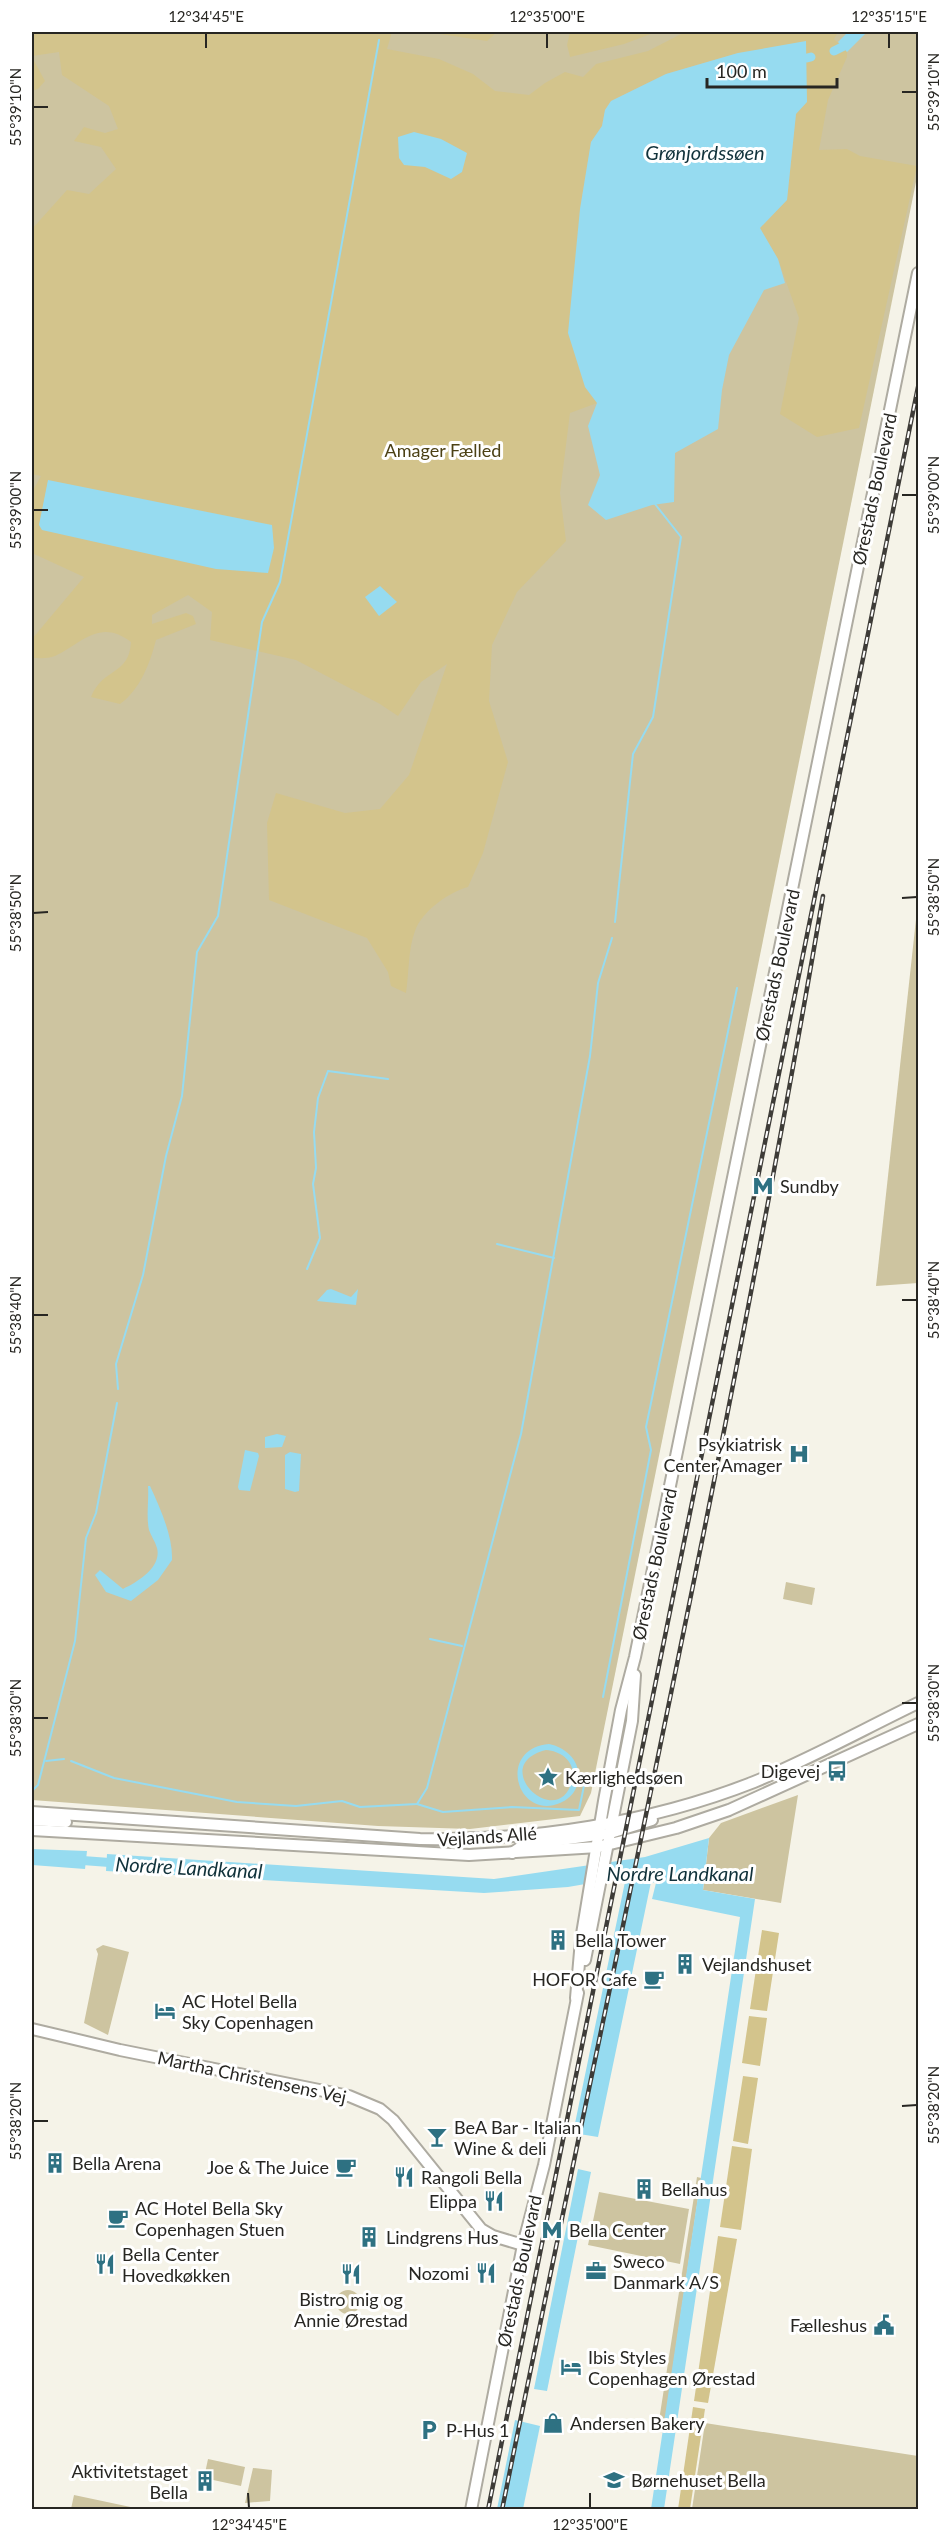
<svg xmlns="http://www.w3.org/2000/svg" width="950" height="2541" font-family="Lato,sans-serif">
  <rect width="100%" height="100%" fill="#f5f3e8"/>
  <g fill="#cdc4a0">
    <polygon points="32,32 918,32 918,172 591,1793 580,1816 470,1829 378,1826 32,1800"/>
    <polygon points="918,901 918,1283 876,1286"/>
    <polygon points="786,1582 815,1588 812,1605 783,1599"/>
    <polygon points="798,1795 781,1903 703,1890 709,1838 721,1823"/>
    <polygon points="103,1945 129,1952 108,2035 84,2023 98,1954 96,1949"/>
    <polygon points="697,2177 701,2178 664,2428 658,2427"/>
    <polygon points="599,2192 689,2209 680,2264 588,2245"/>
    <circle cx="348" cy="2302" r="12"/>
    <polygon points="705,2423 918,2456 918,2509 692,2509"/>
    <polygon points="208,2459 245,2467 241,2486 204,2478"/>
    <polygon points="253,2468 272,2470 270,2501 245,2503"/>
    <polygon points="74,2495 140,2509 71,2509"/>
  </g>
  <g fill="#d3c48c">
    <path d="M32 32H392L387 49 439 59 473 74 495 91 529 95 545 83 565 72 583 77 596 64 648 51 685 32H838L834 39 847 52V57L828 100 819 150 847 149 860 156 917 166 859 428 817 437 780 414 799 318 778 259 760 228 787 200 796 114 738 53 666 74 611 101 605 110 602 126 591 142 580 209 585 387 597 403 570 413 560 493 566 541 517 592 492 645 489 701 508 762 483 853 468 887C449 892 422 911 415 931 408 949 409 974 406 993L391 986 388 972 367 938 269 900 267 823 276 793 345 813 380 809 409 775 447 664 421 682 398 716 380 704 296 660 210 640 212 612 188 595 152 615V624L186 613 193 616 196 624 156 640C150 663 140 690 120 704L91 697C103 667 129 676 131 642 100 618 82 643 55 656 48 659 39 658 32 658V639L84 577 32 553V492L41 476 32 474V229L67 190 89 194 116 169 101 147 74 141 84 127 105 133 118 129 109 106 62 75 59 52 32 56Z"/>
    <polygon points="426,32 497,32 487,41"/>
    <polygon points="570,32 656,32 624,44 570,57 567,45"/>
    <polygon points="32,57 45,81 38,89 32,91"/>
    <polygon points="762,1930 779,1933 767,2011 750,2009"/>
    <polygon points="749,2016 767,2018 760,2066 742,2063"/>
    <polygon points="743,2076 758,2078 748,2144 733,2141"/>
    <polygon points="732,2146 752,2149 741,2230 720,2227"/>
    <polygon points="718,2236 737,2239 708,2403 694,2401"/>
    <polygon points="693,2407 705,2409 690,2509 678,2509"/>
  </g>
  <g fill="#96dbf0" fill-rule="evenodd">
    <polygon points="848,32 867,32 847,52 838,42"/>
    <polygon points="806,41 807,102 796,114 787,200 760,228 778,259 785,283 764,290 729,355 722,390 718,429 675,453 674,502 652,505 606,520 588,505 600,475 588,426 597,403 585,387 568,333 580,209 591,142 602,126 605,110 611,101 666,74 738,53"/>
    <polygon points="414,132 441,139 467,153 462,172 451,179 425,167 404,165 399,158 398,137"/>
    <polygon points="48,480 272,525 274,548 268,573 216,569 42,530 39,525"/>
    <polygon points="380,586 397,602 379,616 365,597"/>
    <polygon points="331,1289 351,1297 358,1289 356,1305 317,1301 327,1290"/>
    <polygon points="277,1434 286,1436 282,1447 265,1448 265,1437"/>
    <polygon points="245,1450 258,1453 259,1456 250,1491 239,1490 238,1487"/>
    <polygon points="290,1452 301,1454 299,1491 295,1492 285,1489 285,1455"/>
    <path d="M148 1486H150C160 1508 173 1536 172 1560L158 1580 131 1601 106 1592 95 1575 100 1570 123 1589C138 1582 162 1567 157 1548 155 1541 151 1536 149 1530 146 1516 149 1500 148 1486Z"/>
    <path d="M549 1744C569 1748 585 1766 576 1788 573 1795 567 1800 560 1803 517 1821 496 1749 549 1744ZM546 1750C562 1751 577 1763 572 1781 558 1833 486 1765 546 1750Z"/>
    <polygon points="709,1838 703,1890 755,1899 664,2509 651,2509 740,1917 652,1899 656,1883 651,1882 598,2137 573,2133 626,1877 568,1887 484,1893 106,1871 107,1854 494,1879 645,1857"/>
    <polygon points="32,1849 87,1851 85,1869 32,1865"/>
    <polygon points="578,2169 591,2172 547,2391 534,2389"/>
    <polygon points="515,2420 540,2426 523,2509 497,2509"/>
  </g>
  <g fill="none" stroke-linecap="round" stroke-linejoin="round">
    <g stroke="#96dbf0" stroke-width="2">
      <polyline points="615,922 633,754 653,717 681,537 655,504"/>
      <polyline points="497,1244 554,1258"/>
      <polyline points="307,1269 320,1238 313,1184 316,1168 314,1132 318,1098 328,1071 388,1079"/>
      <polyline points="118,1389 116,1364 143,1275 166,1156 182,1096 197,952 218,916 262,622 280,582 379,40"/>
      <polyline points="430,1639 462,1646"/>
      <polyline points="603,1697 651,1450 646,1427 737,988"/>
      <polyline points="46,1761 64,1759"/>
      <polyline points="71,1761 114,1778 237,1802 296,1806 342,1801 360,1807 417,1804 427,1788 521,1434 590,1056 598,983 612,938"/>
      <polyline points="32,1791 38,1785 75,1641 86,1538 96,1513 117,1403"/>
      <polyline points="417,1804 443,1812 512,1807 579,1810 586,1776"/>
    </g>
    <g stroke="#96dbf0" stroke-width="9">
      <polyline points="834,51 842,47 857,32"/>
      <polyline points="807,58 811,57"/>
      <polyline points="76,1860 116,1863"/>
    </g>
    <g stroke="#aeaba1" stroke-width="14">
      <g id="secondary">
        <path d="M32 1812 420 1839C532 1841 650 1823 754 1782 810 1759 864 1729 918 1703"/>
        <polyline points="32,1820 66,1822"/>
        <polyline points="32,1830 469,1855 598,1847 676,1828 729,1810 918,1724"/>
        <polyline points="607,1834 652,1820"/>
        <polyline points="512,1853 524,1845 604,1834"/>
        <polyline points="585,1960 632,1721 635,1675"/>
        <polyline points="576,1998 581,1940 604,1801 621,1710 635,1657 918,273"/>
        <polyline points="32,2029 120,2050 349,2096 380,2109 393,2120 481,2229 493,2236 523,2245"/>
        <polyline points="471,2510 523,2245 544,2165 578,1993"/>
      </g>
    </g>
    <use href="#secondary" stroke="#fff" stroke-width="10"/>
    <g stroke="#3e3c38" stroke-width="4.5">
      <g id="rail">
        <polyline points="488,2510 918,387"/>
        <path d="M502 2510C611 1972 731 1437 823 896"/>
      </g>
    </g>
    <use href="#rail" stroke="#fff" stroke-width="2" stroke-dasharray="7" stroke-linecap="butt"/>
  </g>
  <path fill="none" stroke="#272622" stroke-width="2" d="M206 33V48M547 33V48M889 33V48M902 92H917M33 107H48M902 495H917M33 510H48M902 898 917 897M33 913 48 912M902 1300H917M33 1315H48M902 1703H917M33 1718H48M902 2106 917 2105M33 2121H48M248 2493 249 2508M590 2493V2508"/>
  <defs>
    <g id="metro-bare" transform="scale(1.62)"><path d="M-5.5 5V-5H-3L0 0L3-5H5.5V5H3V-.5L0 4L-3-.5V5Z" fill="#2e7182" stroke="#fff" stroke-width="2.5" paint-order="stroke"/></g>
    <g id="hospital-bare" transform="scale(1.62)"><path d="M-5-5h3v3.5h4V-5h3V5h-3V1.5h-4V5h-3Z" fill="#2e7182" stroke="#fff" stroke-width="2.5" paint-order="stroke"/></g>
    <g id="bus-bare" transform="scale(1.62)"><path d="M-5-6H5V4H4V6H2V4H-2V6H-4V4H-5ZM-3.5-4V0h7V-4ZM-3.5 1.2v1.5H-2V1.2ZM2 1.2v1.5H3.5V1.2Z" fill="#2e7182" stroke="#fff" stroke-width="2.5" paint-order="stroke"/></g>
    <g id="sight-bare" transform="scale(1.62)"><path d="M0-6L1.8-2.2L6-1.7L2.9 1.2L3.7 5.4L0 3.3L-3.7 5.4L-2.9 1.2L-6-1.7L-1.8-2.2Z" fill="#2e7182" stroke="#fff" stroke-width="2.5" paint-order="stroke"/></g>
    <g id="building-bare" transform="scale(1.62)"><path d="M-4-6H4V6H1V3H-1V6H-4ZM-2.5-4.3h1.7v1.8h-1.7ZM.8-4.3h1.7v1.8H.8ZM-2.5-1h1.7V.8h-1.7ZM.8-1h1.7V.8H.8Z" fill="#2e7182" stroke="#fff" stroke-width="2.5" paint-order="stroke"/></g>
    <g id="cafe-bare" transform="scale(1.62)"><path d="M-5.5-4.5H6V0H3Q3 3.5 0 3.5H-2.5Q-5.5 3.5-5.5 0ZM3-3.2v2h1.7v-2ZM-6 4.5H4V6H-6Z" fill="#2e7182" stroke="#fff" stroke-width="2.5" paint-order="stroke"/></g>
    <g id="hotel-bare" transform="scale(1.62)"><path d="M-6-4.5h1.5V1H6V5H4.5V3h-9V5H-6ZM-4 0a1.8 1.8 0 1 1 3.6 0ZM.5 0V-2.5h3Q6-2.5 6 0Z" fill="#2e7182" stroke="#fff" stroke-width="2.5" paint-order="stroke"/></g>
    <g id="bar-bare" transform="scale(1.62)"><path d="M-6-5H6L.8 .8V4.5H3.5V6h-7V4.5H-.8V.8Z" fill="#2e7182" stroke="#fff" stroke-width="2.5" paint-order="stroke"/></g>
    <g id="restaurant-bare" transform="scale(1.62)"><path d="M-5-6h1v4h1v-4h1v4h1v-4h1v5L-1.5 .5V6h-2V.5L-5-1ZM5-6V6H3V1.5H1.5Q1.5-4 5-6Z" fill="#2e7182" stroke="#fff" stroke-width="2.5" paint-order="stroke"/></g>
    <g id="office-bare" transform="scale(1.62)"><path d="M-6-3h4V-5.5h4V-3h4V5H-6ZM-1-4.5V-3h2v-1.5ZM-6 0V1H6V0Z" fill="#2e7182" stroke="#fff" stroke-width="2.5" paint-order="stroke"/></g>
    <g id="civic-bare" transform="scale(1.62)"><path d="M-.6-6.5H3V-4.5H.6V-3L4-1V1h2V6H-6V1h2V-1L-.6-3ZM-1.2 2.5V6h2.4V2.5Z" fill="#2e7182" stroke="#fff" stroke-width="2.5" paint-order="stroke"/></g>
    <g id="shop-bare" transform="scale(1.62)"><path d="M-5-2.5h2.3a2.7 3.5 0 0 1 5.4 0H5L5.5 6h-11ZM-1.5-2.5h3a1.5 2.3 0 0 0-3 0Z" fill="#2e7182" stroke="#fff" stroke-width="2.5" paint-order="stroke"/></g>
    <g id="parking-bare" transform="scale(1.62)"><path d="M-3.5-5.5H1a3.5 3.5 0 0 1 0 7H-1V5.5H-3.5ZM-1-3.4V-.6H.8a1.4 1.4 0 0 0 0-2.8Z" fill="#2e7182" stroke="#fff" stroke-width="2.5" paint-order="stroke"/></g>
    <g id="school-bare" transform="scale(1.62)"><path d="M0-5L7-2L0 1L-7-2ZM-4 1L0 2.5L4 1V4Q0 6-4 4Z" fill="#2e7182" stroke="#fff" stroke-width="2.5" paint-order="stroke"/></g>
  </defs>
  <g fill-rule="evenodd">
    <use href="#metro-bare" x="763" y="1186"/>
    <use href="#hospital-bare" x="799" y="1454"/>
    <use href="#bus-bare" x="837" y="1771"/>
    <use href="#sight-bare" x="548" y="1777"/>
    <use href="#building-bare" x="558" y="1940"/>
    <use href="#building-bare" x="685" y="1964"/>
    <use href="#cafe-bare" x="654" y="1979"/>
    <use href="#hotel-bare" x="165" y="2011"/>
    <use href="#bar-bare" x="437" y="2137"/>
    <use href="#building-bare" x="55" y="2163"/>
    <use href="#cafe-bare" x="346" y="2167"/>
    <use href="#restaurant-bare" x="404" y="2177"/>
    <use href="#building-bare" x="644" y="2189"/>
    <use href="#restaurant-bare" x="494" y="2201"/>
    <use href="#cafe-bare" x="118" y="2218"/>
    <use href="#metro-bare" x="552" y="2230"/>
    <use href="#building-bare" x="369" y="2237"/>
    <use href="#restaurant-bare" x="105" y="2264"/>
    <use href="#office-bare" x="596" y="2271"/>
    <use href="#restaurant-bare" x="486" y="2273"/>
    <use href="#restaurant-bare" x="351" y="2274"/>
    <use href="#civic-bare" x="884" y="2325"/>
    <use href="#hotel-bare" x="571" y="2367"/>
    <use href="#shop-bare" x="553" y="2423"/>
    <use href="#parking-bare" x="429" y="2430"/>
    <use href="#school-bare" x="614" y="2480"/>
    <use href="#building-bare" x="205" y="2481"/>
  </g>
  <g text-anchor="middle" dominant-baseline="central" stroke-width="6" stroke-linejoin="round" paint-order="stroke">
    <g font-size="18" fill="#4c4115" stroke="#fff">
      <text x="443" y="450">Amager Fælled</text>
    </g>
    <g font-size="18" fill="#272622" stroke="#fff">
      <text transform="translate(874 489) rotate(-78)">Ørestads Boulevard</text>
      <text transform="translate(777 965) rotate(-78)">Ørestads Boulevard</text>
      <text transform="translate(654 1564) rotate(-78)">Ørestads Boulevard</text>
      <text transform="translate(487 1836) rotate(-4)">Vejlands Allé</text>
      <text transform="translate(252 2077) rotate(12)">Martha Christensens Vej</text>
      <text transform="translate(519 2271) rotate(-78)">Ørestads Boulevard</text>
    </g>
    <g font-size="18" fill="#272622" stroke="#fff" text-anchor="start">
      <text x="780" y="1186">Sundby</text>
      <text x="782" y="1444" text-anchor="end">Psykiatrisk<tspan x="782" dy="21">Center Amager</tspan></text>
      <text x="820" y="1771" text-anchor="end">Digevej</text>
      <text x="565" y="1777">Kærlighedsøen</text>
      <text x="575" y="1940">Bella Tower</text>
      <text x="702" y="1964">Vejlandshuset</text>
      <text x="637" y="1979" text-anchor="end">HOFOR Cafe</text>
      <text x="182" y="2001">AC Hotel Bella<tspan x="182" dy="21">Sky Copenhagen</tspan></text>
      <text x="454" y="2127">BeA Bar - Italian<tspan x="454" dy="21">Wine &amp; deli</tspan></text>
      <text x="72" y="2163">Bella Arena</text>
      <text x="329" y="2167" text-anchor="end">Joe &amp; The Juice</text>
      <text x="421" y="2177">Rangoli Bella</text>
      <text x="661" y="2189">Bellahus</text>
      <text x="477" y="2201" text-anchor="end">Elippa</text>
      <text x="135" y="2208">AC Hotel Bella Sky<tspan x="135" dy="21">Copenhagen Stuen</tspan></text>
      <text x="569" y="2230">Bella Center</text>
      <text x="386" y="2237">Lindgrens Hus</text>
      <text x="122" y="2254">Bella Center<tspan x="122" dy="21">Hovedkøkken</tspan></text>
      <text x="613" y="2261">Sweco<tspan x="613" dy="21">Danmark A/S</tspan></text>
      <text x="469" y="2273" text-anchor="end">Nozomi</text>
      <text x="351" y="2299" text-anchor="middle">Bistro mig og<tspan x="351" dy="21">Annie Ørestad</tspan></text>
      <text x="867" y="2325" text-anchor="end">Fælleshus</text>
      <text x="588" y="2357">Ibis Styles<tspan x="588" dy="21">Copenhagen Ørestad</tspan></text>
      <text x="570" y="2423">Andersen Bakery</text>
      <text x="446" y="2430">P-Hus 1</text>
      <text x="188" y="2471" text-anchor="end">Aktivitetstaget<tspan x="188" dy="21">Bella</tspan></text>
      <text x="631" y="2480">Børnehuset Bella</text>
    </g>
    <g font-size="20" font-style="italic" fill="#11323b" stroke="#fff">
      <text x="705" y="152">Grønjordssøen</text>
      <text transform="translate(189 1867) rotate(3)">Nordre Landkanal</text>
      <text x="680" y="1873">Nordre Landkanal</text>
    </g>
  </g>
  <rect width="950" height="2541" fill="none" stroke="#ffffff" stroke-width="66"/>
  <path d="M707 78v9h130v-9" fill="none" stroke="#272622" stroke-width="3"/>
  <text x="716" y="78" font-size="18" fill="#272622" stroke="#ffffff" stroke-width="4.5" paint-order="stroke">100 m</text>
  <rect x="33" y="33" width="884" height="2475" fill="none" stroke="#272622" stroke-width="2"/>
  <g font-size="15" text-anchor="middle" fill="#272622">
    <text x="206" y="22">12°34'45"E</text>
    <text x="547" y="22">12°35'00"E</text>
    <text x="889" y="22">12°35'15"E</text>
    <text transform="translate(934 92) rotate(-90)" y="5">55°39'10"N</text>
    <text transform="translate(16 107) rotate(-90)" y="5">55°39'10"N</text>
    <text transform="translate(934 495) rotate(-90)" y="5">55°39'00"N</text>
    <text transform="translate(16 510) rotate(-90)" y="5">55°39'00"N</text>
    <text transform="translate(934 897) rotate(-90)" y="5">55°38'50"N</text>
    <text transform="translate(16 913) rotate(-90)" y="5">55°38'50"N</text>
    <text transform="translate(934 1300) rotate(-90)" y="5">55°38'40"N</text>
    <text transform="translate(16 1315) rotate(-90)" y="5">55°38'40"N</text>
    <text transform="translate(934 1703) rotate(-90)" y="5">55°38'30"N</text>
    <text transform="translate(16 1718) rotate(-90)" y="5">55°38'30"N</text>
    <text transform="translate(934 2105) rotate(-90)" y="5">55°38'20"N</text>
    <text transform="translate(16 2121) rotate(-90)" y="5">55°38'20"N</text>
    <text x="249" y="2530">12°34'45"E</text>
    <text x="590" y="2530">12°35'00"E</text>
  </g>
</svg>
